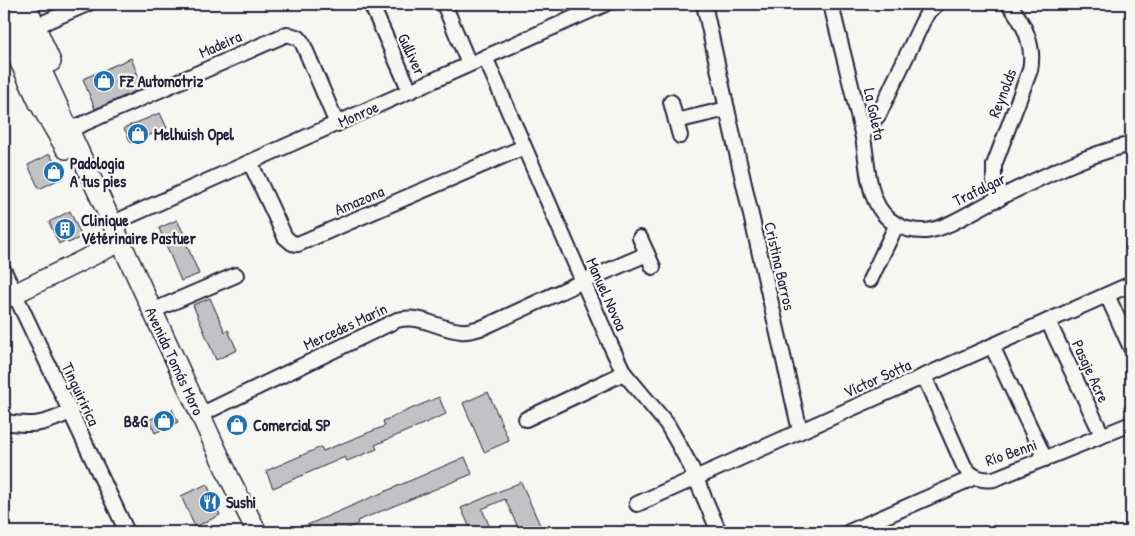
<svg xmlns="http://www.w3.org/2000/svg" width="1135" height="536" font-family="'Patrick Hand',sans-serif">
  <rect width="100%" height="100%" fill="#f6f6f2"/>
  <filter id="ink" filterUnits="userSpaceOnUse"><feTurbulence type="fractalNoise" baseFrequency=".02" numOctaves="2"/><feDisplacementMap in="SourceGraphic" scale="10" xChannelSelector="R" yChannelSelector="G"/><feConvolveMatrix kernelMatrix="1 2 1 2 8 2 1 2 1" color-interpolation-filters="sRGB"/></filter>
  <g filter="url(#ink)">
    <g fill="#c2c2c4" stroke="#22223b">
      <polygon points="131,58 143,88 95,109 83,79"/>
      <polygon points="160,113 167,128 131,143 124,128"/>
      <polygon points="50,154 62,178 39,189 28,165"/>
      <polygon points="70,211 82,237 68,243 66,240 59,244 49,222"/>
      <polygon points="177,220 188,242 186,243 199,274 181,281 159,228"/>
      <polygon points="210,298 225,332 228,330 237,350 216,360 193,305"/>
      <polygon points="488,392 509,441 484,452 463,403"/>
      <polygon points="439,397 446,414 375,445 377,449 347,461 345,457 273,488 266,471 321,447 323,451 385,426 383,421"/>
      <polygon points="172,409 178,422 155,433 149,420"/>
      <polygon points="465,457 472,474 357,521 358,524 338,532 291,532"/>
      <polygon points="521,482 543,532 520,532 505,499 482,509 492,532 472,532 461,508"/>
      <polygon points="207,484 220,515 195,527 181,496"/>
    </g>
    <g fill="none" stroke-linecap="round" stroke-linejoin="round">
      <g stroke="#22223b" stroke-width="18">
        <g id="street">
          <polyline points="371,4 410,91"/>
          <polyline points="444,4 469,64"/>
          <polyline points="704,4 727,109 800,431"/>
          <path d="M831 4C841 47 853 90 862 133 867 154 866 179 875 200 884 221 903 232 926 231 946 229 973 211 991 202 1036 180 1082 156 1131 144"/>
          <polyline points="36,26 87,4"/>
          <polyline points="485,57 612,348 624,373 667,424 679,445 691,467 719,532"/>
          <polyline points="671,102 680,136"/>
          <polyline points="676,121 727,109"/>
          <polyline points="69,130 287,34 299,38 303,44 337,124"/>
          <polyline points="863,134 879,114 922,23 928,12 937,4"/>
          <polyline points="250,162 285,237 292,243 298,244 524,147"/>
          <path d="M999 199 994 182V165L1030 70C1035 46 1024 23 1009 4"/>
          <polyline points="111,224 605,4"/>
          <polyline points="640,238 653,267"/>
          <polyline points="4,271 127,532"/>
          <polyline points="870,280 896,226"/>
          <polyline points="1107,295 1131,348"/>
          <polyline points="152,311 236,275"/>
          <polyline points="1048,321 1102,435"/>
          <polyline points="992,346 1045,459"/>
          <path d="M924 376 964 466C971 477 981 481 994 479L1131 424"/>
          <path d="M200 415 397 320C423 314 437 329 461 331 469 332 476 329 484 327L577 284 647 254"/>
          <polyline points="526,419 624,373"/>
          <path d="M4 422C34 426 43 425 70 412"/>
          <polyline points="637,504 1131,284"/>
          <polyline points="849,532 975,477"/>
        </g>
      </g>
      <g stroke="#22223b" stroke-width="22">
        <g id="secondary">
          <polyline points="11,4 230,479 257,532"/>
          <polyline points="26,4 51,62"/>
          <polyline points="4,28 39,103 66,149"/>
          <polyline points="4,299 120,242"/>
        </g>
      </g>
      <use href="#street" stroke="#f6f6f2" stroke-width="14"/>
      <use href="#secondary" stroke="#f6f6f2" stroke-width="19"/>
    </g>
  </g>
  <defs>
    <g id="shop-disc" transform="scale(1.125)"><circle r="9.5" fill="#1f6fb2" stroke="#f6f6f2"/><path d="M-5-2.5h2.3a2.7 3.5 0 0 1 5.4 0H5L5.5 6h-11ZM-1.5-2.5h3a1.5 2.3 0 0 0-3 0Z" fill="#fff"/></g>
    <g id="building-disc" transform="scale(1.125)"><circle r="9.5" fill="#1f6fb2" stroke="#f6f6f2"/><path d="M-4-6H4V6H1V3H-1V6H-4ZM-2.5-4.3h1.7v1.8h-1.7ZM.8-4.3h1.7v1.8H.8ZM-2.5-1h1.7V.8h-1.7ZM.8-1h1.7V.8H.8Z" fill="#fff"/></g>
    <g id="restaurant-disc" transform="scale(1.125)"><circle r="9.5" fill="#1f6fb2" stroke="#f6f6f2"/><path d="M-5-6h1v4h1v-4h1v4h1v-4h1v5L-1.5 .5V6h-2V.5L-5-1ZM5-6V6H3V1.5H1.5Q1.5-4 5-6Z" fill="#fff"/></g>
  </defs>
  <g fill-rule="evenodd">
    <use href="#shop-disc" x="104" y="81"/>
    <use href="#shop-disc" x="138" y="134"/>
    <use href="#shop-disc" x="54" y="172"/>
    <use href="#building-disc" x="65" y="229"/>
    <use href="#shop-disc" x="164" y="421"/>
    <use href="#shop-disc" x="237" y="425"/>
    <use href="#restaurant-disc" x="210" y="502"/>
  </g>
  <g text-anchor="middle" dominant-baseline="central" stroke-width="4.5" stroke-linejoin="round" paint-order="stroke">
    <g font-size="16" fill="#22223b" stroke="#f6f6f2">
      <text transform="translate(220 44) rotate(-24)">Madeira</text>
      <text transform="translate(412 54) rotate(65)">Gulliver</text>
      <text transform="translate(1002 93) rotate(-69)">Reynolds</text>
      <text transform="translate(358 114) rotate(-24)">Monroe</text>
      <text transform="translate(875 114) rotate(78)">La Goleta</text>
      <text transform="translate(979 189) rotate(-26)">Trafalgar</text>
      <text transform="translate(359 200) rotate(-23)">Amazona</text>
      <text transform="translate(780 266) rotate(77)">Cristina Barros</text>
      <text transform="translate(607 294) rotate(66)">Manuel Novoa</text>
      <text transform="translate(345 326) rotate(-25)">Mercedes Marín</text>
      <text transform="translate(175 361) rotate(65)">Avenida Tomás Moro</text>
      <text transform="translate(1091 371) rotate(65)">Pasaje Acre</text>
      <text transform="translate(877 378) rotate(-24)">Víctor Sotta</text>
      <text transform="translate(81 394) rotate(65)">Tinguiririca</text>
      <text transform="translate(1011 452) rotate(-19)">Río Benni</text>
    </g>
    <g font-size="16" font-weight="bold" fill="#22223b" stroke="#f6f6f2" text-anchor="start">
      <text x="120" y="81">FZ Automotriz</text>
      <text x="154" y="134">Melhuish Opel</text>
      <text x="70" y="163">Padologia<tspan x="70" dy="18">A tus pies</tspan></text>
      <text x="81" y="220">Clinique<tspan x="81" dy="18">Vétérinaire Pastuer</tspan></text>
      <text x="148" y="421" text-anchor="end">B&amp;G</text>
      <text x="253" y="425">Comercial SP</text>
      <text x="226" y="502">Sushi</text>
    </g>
  </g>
  <rect width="1135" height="536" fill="none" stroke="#f6f6f2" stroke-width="20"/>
  <rect x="10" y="10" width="1115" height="516" fill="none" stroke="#22223b" stroke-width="2" filter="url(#ink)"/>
</svg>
